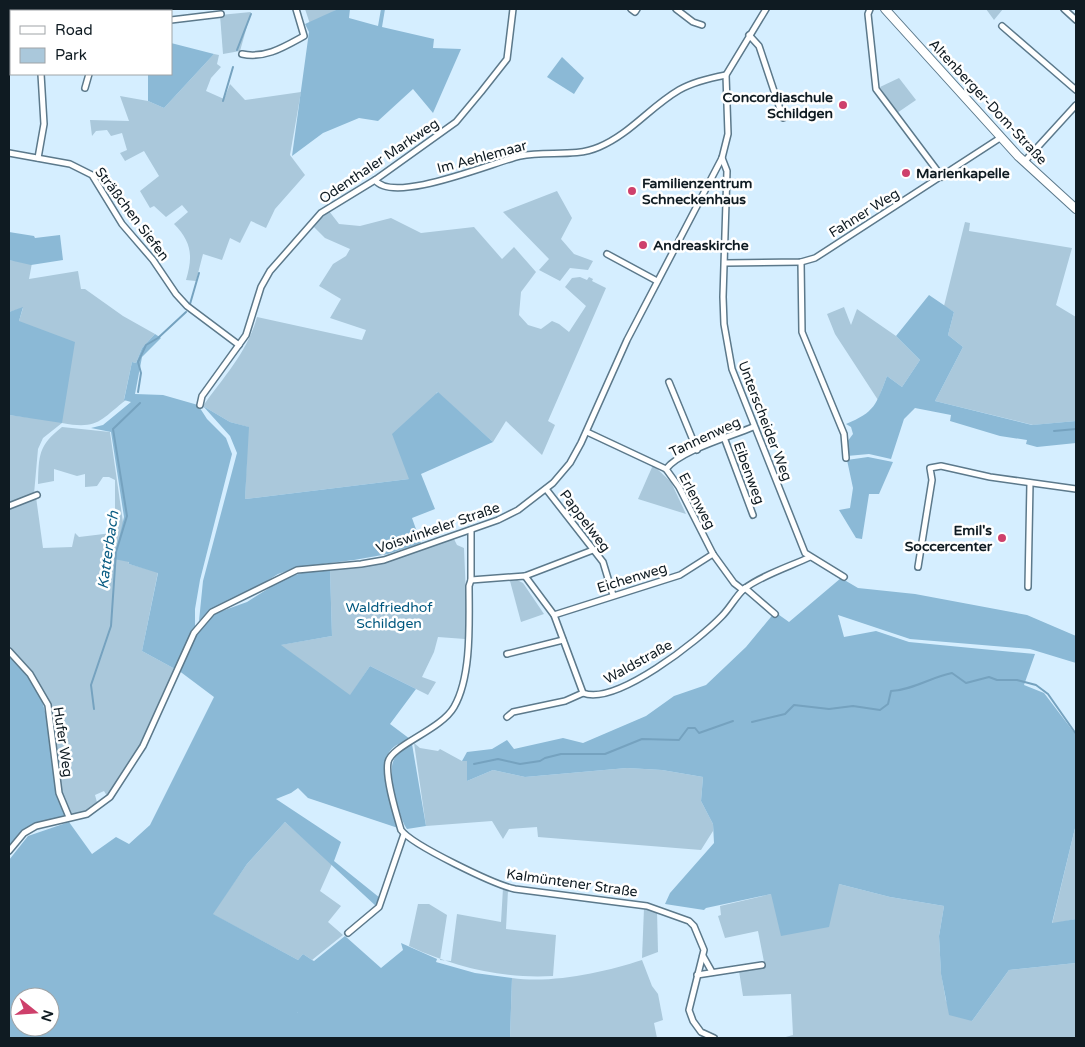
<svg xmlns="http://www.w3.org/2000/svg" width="1085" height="1047" font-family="'Varela Round',sans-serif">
  <rect width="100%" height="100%" fill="#d5eeff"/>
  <g fill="#aac8db">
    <polygon points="305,9 338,9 310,24"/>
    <polygon points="986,9 1003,9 994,20"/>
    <polygon points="251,12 240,51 223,54 220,15"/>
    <path d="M214 54 219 55 217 64 221 67 211 78 206 91 224 99 230 84 245 100 301 92 290 155 305 175 275 209 266 228 251 221 240 243 230 238 222 260 203 254 196 281 186 280C193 257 192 242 174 224L188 212 182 205 166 217 154 206 150 208 140 191 159 176 144 151 125 161 120 153 127 150 122 133 111 136 107 130 96 131 92 136 90 120 129 121 120 96 148 101 164 108Z"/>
    <polygon points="899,78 916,100 897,113 880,87"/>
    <polygon points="557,191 572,218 561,239 574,254 593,261 588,270 570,268 560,281 539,270 549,259 503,212"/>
    <path d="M329 211 339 224 360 226 391 218 421 233 474 227 502 259 514 247 536 272 521 292 519 315 528 325 541 329 552 321 559 324 569 332 586 306 565 287 572 278 580 277 587 280 589 277 593 279 592 281 606 288 548 421 555 425 542 455 506 421 493 442 437 392 409 479 245 499 248 427 230 422 203 406C223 378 248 351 257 317L362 340 366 330 330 318 341 299 319 286 333 264 346 256 350 249 325 238 313 226Z"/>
    <polygon points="965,222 970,223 969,231 1072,248 1056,305 1076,317 1076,421 1033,425 935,401 963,347 948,335 954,312 944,306"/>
    <path d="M9 260 32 263 29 279 78 271 81 289H85L123 316 155 334 142 348 136 363 132 362 124 399 126 400C100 420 98 430 62 423L43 438 38 449 34 494 9 505V415L33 418 19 321 23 308 9 312Z"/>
    <polygon points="844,307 851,325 857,309 896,336 920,360 902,387 887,376 878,400 835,334 827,314"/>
    <path d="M62 427 110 432 129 564 158 572 142 651 175 669 161 697 153 722 142 747 107 796 104 791 95 795 98 806 86 814 70 818 64 801 45 693 33 674 9 648V508L36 497 43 548 72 547 75 533 79 537 112 533 115 518V480L109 477H103L97 486 85 487V474L77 476 54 469V481L38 484C39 455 38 446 62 427Z"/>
    <polygon points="653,465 671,482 686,514 638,499"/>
    <polygon points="454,539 457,545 464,548 467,620 465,639 438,637 434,652 422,677 436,682 428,695 370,666 350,696 280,645 332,636 330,570 389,560"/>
    <polygon points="517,580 523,583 544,614 521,622 510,581"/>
    <polygon points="414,743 420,748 438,751 440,749 462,761 467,761 467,781 493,770 525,777 627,768 662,770 703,777 701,801 713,824 713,831 701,850 538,837 537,827 509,829 503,839 492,821 426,826"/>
    <polygon points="285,822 332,864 320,891 341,906 328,922 343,935 312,960 303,954 298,960 212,914 247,864"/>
    <polygon points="1076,824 1076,919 1052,924"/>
    <polygon points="839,884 890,897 944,906 939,936 941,973 946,1001 972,1021 1009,970 1076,963 1076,1038 782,1038 793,1035 791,994 743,996 739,971 765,967 758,931 725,938 718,916 721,915 720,906 771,894"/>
    <path d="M503 888 508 890 506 929 556 935 553 976C503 979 454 967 409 946L418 904H429L447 915 440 960 451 961 457 914 501 922Z"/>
    <polygon points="644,908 657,910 658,952 642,958"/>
    <path d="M642 960 652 986 658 994 663 1020 654 1023 657 1038H510L512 978C552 984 605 972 642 960Z"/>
  </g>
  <g fill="#8bb9d6" fill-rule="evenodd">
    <polygon points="9,9 37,9 38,11 11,11 11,40 9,39"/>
    <polygon points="338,9 350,9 349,18 378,26 381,9 385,9 382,27 434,39 433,48 461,49 433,113 413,89 378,121 359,118 323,133 292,156 309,32 305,24"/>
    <polygon points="171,43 214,54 164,108 148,101 148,74 171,74"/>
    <polygon points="562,57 584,78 574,94 547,77"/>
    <polygon points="9,232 34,236 35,238 60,235 63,260 31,265 9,260"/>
    <path d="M929 295 954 312 948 335 963 347 935 401 1032 425 1076 421V443L1037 447 1026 444 1027 440 1000 436 950 421 951 415 915 408 904 419 891 459 869 454 847 456V442L853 434 851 427 846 424C875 412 876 405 887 376L902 387 920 360 896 336Z"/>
    <polygon points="23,307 19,321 75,342 62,423 9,415 9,312"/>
    <polygon points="155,334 161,338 142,357 135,394 163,395 198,405 207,419 226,438 232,454 200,580 195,609 195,628 175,669 142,651 158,573 129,564 129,562 114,559 124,517 111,432 91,428 103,425 131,402 124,400 132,362 136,363 142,348"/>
    <polygon points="438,392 493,442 421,474 435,509 412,518 421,543 388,554 354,560 299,567 278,574 243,596 214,608 199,621 203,581 237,453 230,436 203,406 230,422 249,427 245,499 409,479 392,434"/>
    <polygon points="868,457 893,462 879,494 869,494 862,539 856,538 839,510 850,508 853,488 847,460"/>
    <path d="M330 570 332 636 281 645 350 695 370 666 416 689 390 724 410 739C403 742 394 745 390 751 378 766 394 810 398 828L308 798 298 788 291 793 276 799 341 842 334 861 380 898 377 907 285 822 247 864 213 914 298 960 303 954 312 960 297 1013 312 960 314 961 345 936 381 968 403 950 401 943 437 959 436 962 475 973 512 978 510 1038H9V860L28 836 69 822 92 854 116 837 129 844 150 825 214 697 178 670 198 630 211 615 247 602 282 580 301 573ZM20 997H50V1027H20Z"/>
    <polygon points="841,578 858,588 915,594 1027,615 1076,636 1076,663 1030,649 910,639 838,615 844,637 876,631 909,642 1035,654 1024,685 1044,693 1076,735 1076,824 1052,923 1076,919 1076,963 1009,970 972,1021 949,1015 941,974 939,936 944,906 890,897 839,884 829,927 781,936 771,894 706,908 704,910 665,904 670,893 714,843 713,824 701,801 703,777 662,770 627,768 525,777 493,770 467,781 467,761 462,761 467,752 492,749 507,740 514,749 563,738 583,743 646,716 674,696 706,685 746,647 775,612 789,622"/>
    <path d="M9 655C21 667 35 681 41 698 55 737 47 782 67 819L26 833 9 855Z"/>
    <path d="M412 744 426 826 407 829C399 818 388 775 393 762 396 753 404 748 412 744Z"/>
  </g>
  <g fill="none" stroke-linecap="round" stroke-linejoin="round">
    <g stroke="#75a2bf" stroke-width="2">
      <polyline points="237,50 251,14"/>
      <polyline points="223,101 233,67"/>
      <polyline points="190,304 199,273"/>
      <polyline points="138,392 141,373 138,362 146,345 158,338 186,312"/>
      <polyline points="1054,431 1076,429"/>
      <polyline points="94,709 91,685 111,626 116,552 127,516 113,429 140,403"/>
      <path d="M752 722 785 714 794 705 829 709 853 706 880 710 888 704 891 691C913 690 931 677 952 673L966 683 989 677 997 680H1017L1036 685 1048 694 1076 734"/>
      <polyline points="474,764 498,759 520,764 540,761 545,758 561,754 605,754 642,739 679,740 688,728 695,728 699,733 733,721"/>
    </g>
    <g stroke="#5c798b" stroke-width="8">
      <g id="minor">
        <polyline points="98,9 99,11"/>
        <polyline points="631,9 635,12 637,9"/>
        <polyline points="676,9 693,22 702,25"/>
        <polyline points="870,9 868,14 876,89 942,177"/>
        <polyline points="1064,9 1076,20"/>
        <polyline points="171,20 221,14"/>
        <polyline points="1002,26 1076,90"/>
        <polyline points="749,35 759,46 783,118"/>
        <path d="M242 54C265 59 284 47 304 36L296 9"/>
        <polyline points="85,88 89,74"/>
        <polyline points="9,153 70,164 92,175 122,224 153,260 176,294 187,306 239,345"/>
        <polyline points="38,158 44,124 41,74"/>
        <polyline points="722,158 727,171 723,297 724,324 732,369 805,553 844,577"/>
        <polyline points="1024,162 1076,105"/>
        <path d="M375 180C393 205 494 162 520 156 546 150 574 158 599 147 630 134 650 107 679 90 693 82 710 78 726 75"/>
        <polyline points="607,254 657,281"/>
        <polyline points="801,262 802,332 844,434 846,458"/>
        <polyline points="725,263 801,262 815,258 1000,138"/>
        <polyline points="669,382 697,450"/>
        <polyline points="200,405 202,396 246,335 261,287 270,271 321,213 375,180 456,122 481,92 507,59 513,9"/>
        <polyline points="587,432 666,469 679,487 713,554 734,583 743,590"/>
        <polyline points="725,440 753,515"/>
        <path d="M666 469C681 450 730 437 753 427"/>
        <polyline points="546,489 603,562 613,595"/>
        <polyline points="9,506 37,495"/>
        <path d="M471 530V580L469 586C469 621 472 676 454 707 441 730 392 745 388 762 385 778 396 813 401 830 412 845 495 885 515 889L647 906 689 921 694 926 704 950 689 1010 693 1021 701 1032 714 1038"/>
        <polyline points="918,567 932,480 930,468 941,466 990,477 1076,489"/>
        <polyline points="525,576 593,550"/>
        <path d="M471 580 525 576 554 615 583 693C616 706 699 640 722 616 730 608 736 596 744 589 760 576 791 566 810 557"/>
        <polyline points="1028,587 1030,483"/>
        <polyline points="745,588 775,614"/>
        <polyline points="554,615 680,575 713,554"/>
        <polyline points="9,651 30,674 48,705 59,793 69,817"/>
        <polyline points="507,654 563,640"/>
        <polyline points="507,717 513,712 565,701 583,693"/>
        <polyline points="9,851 24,833 36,826 87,814 110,797 143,746 194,633 212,612 297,570 361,564 384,560 498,520 518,510 553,483 570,463 581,443 627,340 722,158 728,134 726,75 766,9"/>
        <polyline points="348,933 379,907 404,834"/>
        <polyline points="703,956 712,972"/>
        <polyline points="697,975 762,965"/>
      </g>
    </g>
    <g stroke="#5c798b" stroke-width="10">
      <polyline id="secondary" points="885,9 1018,156 1076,209"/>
    </g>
    <use href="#minor" stroke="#fff" stroke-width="5"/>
    <use href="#secondary" stroke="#fff" stroke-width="8"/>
  </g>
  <g fill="#ce406b" stroke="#fff" stroke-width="2">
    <circle cx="843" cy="105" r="5"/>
    <circle cx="906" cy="173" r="5"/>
    <circle cx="632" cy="191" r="5"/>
    <circle cx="643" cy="245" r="5"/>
    <circle cx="1002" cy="538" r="5"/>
  </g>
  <g text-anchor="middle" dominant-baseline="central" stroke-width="5" stroke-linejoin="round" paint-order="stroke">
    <g font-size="14" font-weight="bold" fill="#0f1b22" stroke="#fff" text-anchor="start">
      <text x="833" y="97" text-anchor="end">Concordiaschule<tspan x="833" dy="16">Schildgen</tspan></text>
      <text x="916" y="173">Marienkapelle</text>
      <text x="642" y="183">Familienzentrum<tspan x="642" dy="16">Schneckenhaus</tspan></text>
      <text x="653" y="245">Andreaskirche</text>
      <text x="992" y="530" text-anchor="end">Emil's<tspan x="992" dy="16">Soccercenter</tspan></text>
    </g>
    <g font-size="14" fill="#0f1b22" stroke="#fff">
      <text transform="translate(988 102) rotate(47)">Altenberger-Dom-Straße</text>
      <text transform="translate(482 157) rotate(-15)">Im Aehlemaar</text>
      <text transform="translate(379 161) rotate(-34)">Odenthaler Markweg</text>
      <text transform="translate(864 213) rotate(-32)">Fahner Weg</text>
      <text transform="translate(132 214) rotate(53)">Sträßchen Siefen</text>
      <text transform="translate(765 421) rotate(69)">Unterscheider Weg</text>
      <text transform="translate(705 437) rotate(-25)">Tannenweg</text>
      <text transform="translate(749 473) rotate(70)">Eibenweg</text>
      <text transform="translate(697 501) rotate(62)">Erlenweg</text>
      <text transform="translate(585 521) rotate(53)">Pappelweg</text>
      <text transform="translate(438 528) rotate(-19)">Voiswinkeler Straße</text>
      <text transform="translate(632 578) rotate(-17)">Eichenweg</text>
      <text transform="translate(638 662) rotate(-29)">Waldstraße</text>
      <text transform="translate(63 742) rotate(82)">Hufer Weg</text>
      <text transform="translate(572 883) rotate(8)">Kalmüntener Straße</text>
    </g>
    <g font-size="14" fill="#00577e" stroke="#fff">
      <text x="389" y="607">Waldfriedhof<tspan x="389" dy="16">Schildgen</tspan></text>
    </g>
    <g font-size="15" font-style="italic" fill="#0d5e84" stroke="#fff">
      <text transform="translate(108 550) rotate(-82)">Katterbach</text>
    </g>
  </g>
  <rect width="1085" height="1047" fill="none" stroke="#0f1b22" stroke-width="20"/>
  <rect x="10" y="10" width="162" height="65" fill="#ffffff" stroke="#9fa4a7"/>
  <rect x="20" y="26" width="25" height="8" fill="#ffffff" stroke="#9fa4a7"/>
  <text x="55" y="35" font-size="15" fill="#0f1b22">Road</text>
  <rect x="20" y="48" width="25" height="15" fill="#aac8db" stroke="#9fa4a7"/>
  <text x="55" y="60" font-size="15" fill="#0f1b22">Park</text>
  <g transform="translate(35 1012) rotate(107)"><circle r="24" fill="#ffffff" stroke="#9fa4a7"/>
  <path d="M0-4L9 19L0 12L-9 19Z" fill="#ce406b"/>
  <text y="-8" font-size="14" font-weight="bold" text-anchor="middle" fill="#0f1b22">N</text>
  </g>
</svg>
